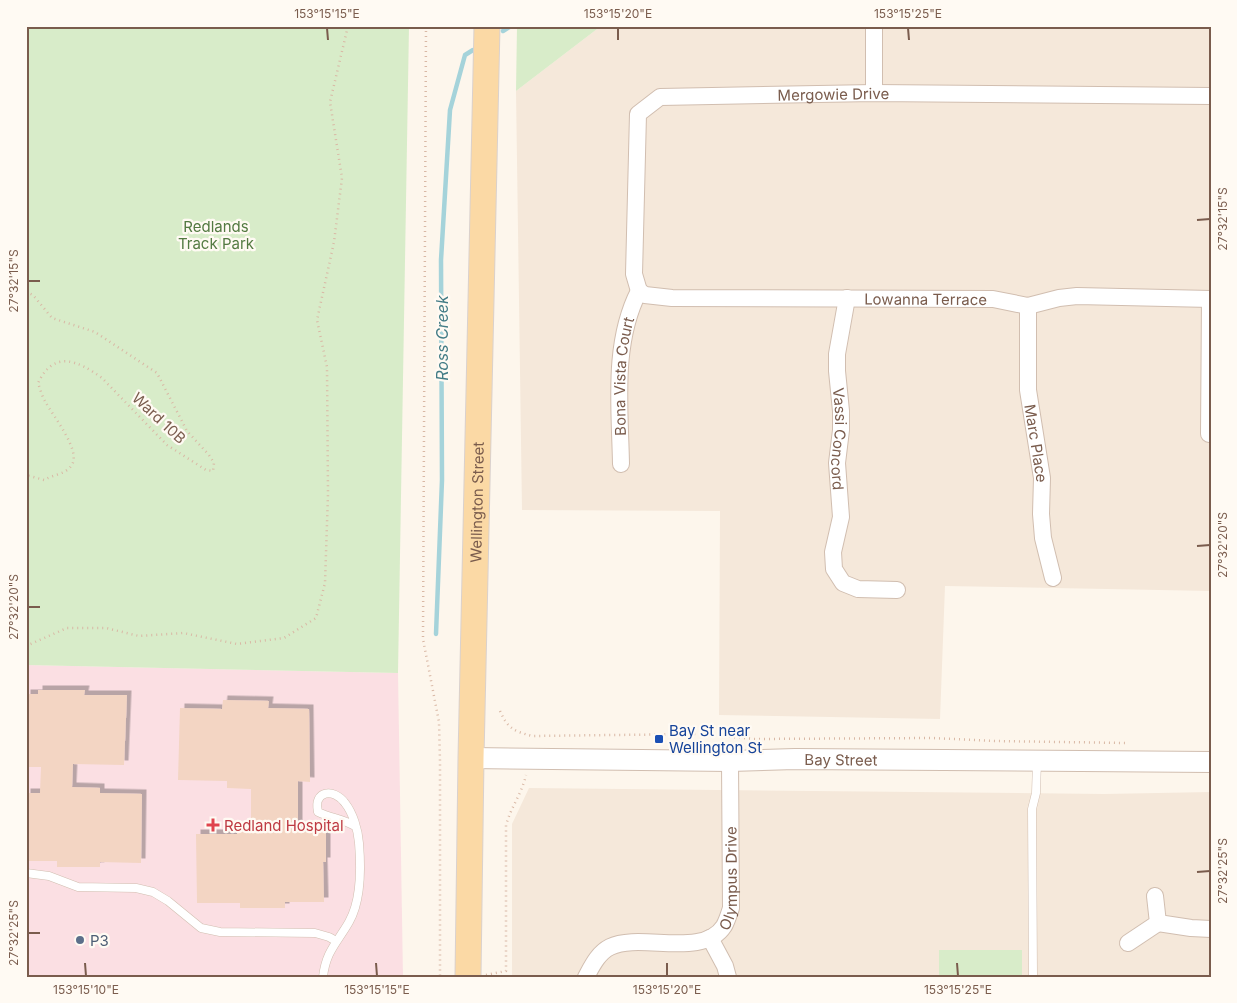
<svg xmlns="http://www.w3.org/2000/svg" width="1237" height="1003" font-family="Inter,sans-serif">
  <defs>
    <filter id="shadow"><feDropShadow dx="4.5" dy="-4.5" stdDeviation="0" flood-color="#0004"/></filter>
  </defs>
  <rect width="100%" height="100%" fill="#fdf6ec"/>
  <g fill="#f5e8da">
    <polygon points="601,26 1211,26 1211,591 945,586 940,719 719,715 720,511 522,510 516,91"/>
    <polygon points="529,788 1104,794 1211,792 1211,977 1022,977 1022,950 939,950 939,977 512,977 512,824"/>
  </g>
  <polygon fill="#fbdfe3" points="26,665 398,673 403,977 26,977"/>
  <g fill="#d8ecc9">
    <polygon points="26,26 409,26 398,673 26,665"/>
    <polygon points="517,26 601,26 516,91"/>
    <rect x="939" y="950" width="83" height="27"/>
  </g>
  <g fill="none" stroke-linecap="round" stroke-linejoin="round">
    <g stroke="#a5d3da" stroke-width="4.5">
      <polyline points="503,31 511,26"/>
      <polyline points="436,634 442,480 441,260 450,110 465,55 473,50"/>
    </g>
  </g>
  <g fill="#f3d5c3" filter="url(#shadow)">
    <polygon points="38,690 85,690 84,695 127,695 124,765 73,764 72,787 100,788 100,793 142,794 141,863 100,862 100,867 57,867 57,861 26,861 26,793 40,793 41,767 26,767 26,694 38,694"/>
    <polygon points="223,700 269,701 268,708 309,709 310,782 298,781 298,832 326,832 326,862 323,862 324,902 285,902 285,908 240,908 240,903 197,903 196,834 237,834 237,828 251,828 251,789 227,788 227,781 178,780 180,708 222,709"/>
  </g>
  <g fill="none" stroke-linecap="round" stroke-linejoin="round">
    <g stroke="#d1beb0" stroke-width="9">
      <g id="service">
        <polyline points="26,873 49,876 78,887 136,888 153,892 168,901 201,928 220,932 315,933 329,937 336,941"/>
        <path d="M323 977C326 951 337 943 349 922 361 901 361 867 359 843 358 830 353 813 345 803 334 788 313 790 318 812 330 818 343 819 355 826"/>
        <polyline points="1033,977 1032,809 1036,793 1037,761"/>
      </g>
    </g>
    <g stroke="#d1beb0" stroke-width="18">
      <g id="minor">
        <polyline points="874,93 874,26"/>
        <path id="s1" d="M639 291 634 274 638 114 660 97 874 93 1211 96"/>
        <path id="s2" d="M639 291 645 295 672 298 993 299 1028 306 1059 298 1077 296 1211 299"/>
        <path id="s3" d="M847 298 837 354V371L841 411V430L837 463 841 517 833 552 834 569 843 583 858 589 897 590"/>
        <path id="s4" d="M1028 306V390L1042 478 1041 514 1043 538 1053 578"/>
        <polyline points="1209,434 1210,299"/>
        <path id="s5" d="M621 464C620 408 612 343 639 291"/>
        <polyline points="1158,923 1191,928 1211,929"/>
        <polyline points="710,938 725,966 728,977"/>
        <polyline points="1128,943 1158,923 1155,896"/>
        <path id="s6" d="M586 977C592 966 598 953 610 947 640 932 703 959 724 926 727 921 729 914 731 908L730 761"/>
      </g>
    </g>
    <g stroke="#d1beb0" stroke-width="22">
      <g id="tertiary">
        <path id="s7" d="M471 758 730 761 795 759 1211 762"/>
      </g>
    </g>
    <g stroke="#dad1cd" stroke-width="27">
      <g id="primary">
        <path id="s8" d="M468 977 471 758 487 26"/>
      </g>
    </g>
    <g stroke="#d9b8a5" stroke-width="2.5" stroke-dasharray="1 4" stroke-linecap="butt">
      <polyline points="426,26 423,639 439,722 440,761 440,977"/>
      <path d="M26 292 33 295 52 318 95 332 157 373 187 431 209 455 214 463 213 471 206 470 167 445 102 378C77 360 54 350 38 383 40 389 42 396 45 401 52 415 83 452 71 466 66 474 52 475 44 480L26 475"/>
      <polyline points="26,646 67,628 106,628 139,636 183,633 237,644 284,638 316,618 325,583 328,494 327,367 317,320 334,242 342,178 330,102 348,26"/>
      <path d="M500 711C508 729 514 731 532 736L697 734 755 739 932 738 994 741 1127 743"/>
      <path d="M486 975 506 971V825C511 807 522 793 526 775"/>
    </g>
    <use href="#service" stroke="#fff" stroke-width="8"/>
    <use href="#minor" stroke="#fff" stroke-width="16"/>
    <use href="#tertiary" stroke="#fff" stroke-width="20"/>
    <use href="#primary" stroke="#fbd9a5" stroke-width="25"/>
  </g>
  <path fill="none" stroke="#7a5c4d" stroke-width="2" d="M327 28 328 40M618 28V40M908 28 909 40M1197 220 1210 219M28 281H40M1197 546 1210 545M28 607H40M1197 872 1210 871M28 933H40M85 963 86 976M376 963 377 976M667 963V976M957 963 958 976"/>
  <rect fill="#1a4fb4" stroke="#fffaf3" stroke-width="2" x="654" y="734" width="10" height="10" rx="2.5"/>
  <path fill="#e0444e" stroke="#fffaf3" stroke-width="2" d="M210.5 817.5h5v5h5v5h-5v5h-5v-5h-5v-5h5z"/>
  <circle fill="#5c6f8a" stroke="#fffaf3" stroke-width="2" cx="80" cy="940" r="5"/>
  <g text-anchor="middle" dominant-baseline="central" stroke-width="4.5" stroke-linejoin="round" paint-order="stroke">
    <g font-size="15" fill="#7a5c4d" stroke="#fffaf3">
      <text stroke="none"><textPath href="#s1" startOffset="379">Mergowie Drive</textPath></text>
      <text stroke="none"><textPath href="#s2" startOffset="288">Lowanna Terrace</textPath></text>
      <text stroke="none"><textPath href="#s5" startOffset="88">Bona Vista Court</textPath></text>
      <text transform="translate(159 418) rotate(43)">Ward 10B</text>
      <text stroke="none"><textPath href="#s3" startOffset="142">Vassi Concord</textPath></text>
      <text stroke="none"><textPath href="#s4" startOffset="138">Marc Place</textPath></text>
      <text stroke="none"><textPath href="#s8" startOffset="475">Wellington Street</textPath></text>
      <text stroke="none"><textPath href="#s7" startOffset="370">Bay Street</textPath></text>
      <text stroke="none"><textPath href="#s6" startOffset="208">Olympus Drive</textPath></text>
    </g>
    <g font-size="15" fill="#537a41" stroke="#fffaf3">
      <text x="216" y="226">Redlands<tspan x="216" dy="17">Track Park</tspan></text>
    </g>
    <g font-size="15" fill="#164399" stroke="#fffaf3" text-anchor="start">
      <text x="669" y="730">Bay St near<tspan x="669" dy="17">Wellington St</tspan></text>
    </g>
    <g font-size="15" fill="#be3a42" stroke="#fffaf3" text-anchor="start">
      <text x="224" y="825">Redland Hospital</text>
    </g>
    <g font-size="15" fill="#4e5e75" stroke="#fffaf3" text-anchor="start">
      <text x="90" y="940">P3</text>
    </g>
    <g font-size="16" font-style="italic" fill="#437c86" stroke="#fffaf3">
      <text transform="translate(442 338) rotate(-90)">Ross Creek</text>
    </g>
  </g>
  <rect width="1237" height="1003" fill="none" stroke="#fffaf3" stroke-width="55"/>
  <rect x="28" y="28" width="1182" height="948" fill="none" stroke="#7a5c4d" stroke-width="2"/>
  <g font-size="12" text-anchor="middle" fill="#7a5c4d">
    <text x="327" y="18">153°15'15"E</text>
    <text x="618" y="18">153°15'20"E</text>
    <text x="908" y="18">153°15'25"E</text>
    <text transform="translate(1223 219) rotate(-90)" y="4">27°32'15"S</text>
    <text transform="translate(14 281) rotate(-90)" y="4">27°32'15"S</text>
    <text transform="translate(1223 545) rotate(-90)" y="4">27°32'20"S</text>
    <text transform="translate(14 607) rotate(-90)" y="4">27°32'20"S</text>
    <text transform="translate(1223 871) rotate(-90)" y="4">27°32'25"S</text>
    <text transform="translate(14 933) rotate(-90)" y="4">27°32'25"S</text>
    <text x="86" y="994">153°15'10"E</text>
    <text x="377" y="994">153°15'15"E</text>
    <text x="667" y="994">153°15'20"E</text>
    <text x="958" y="994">153°15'25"E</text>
  </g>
</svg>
